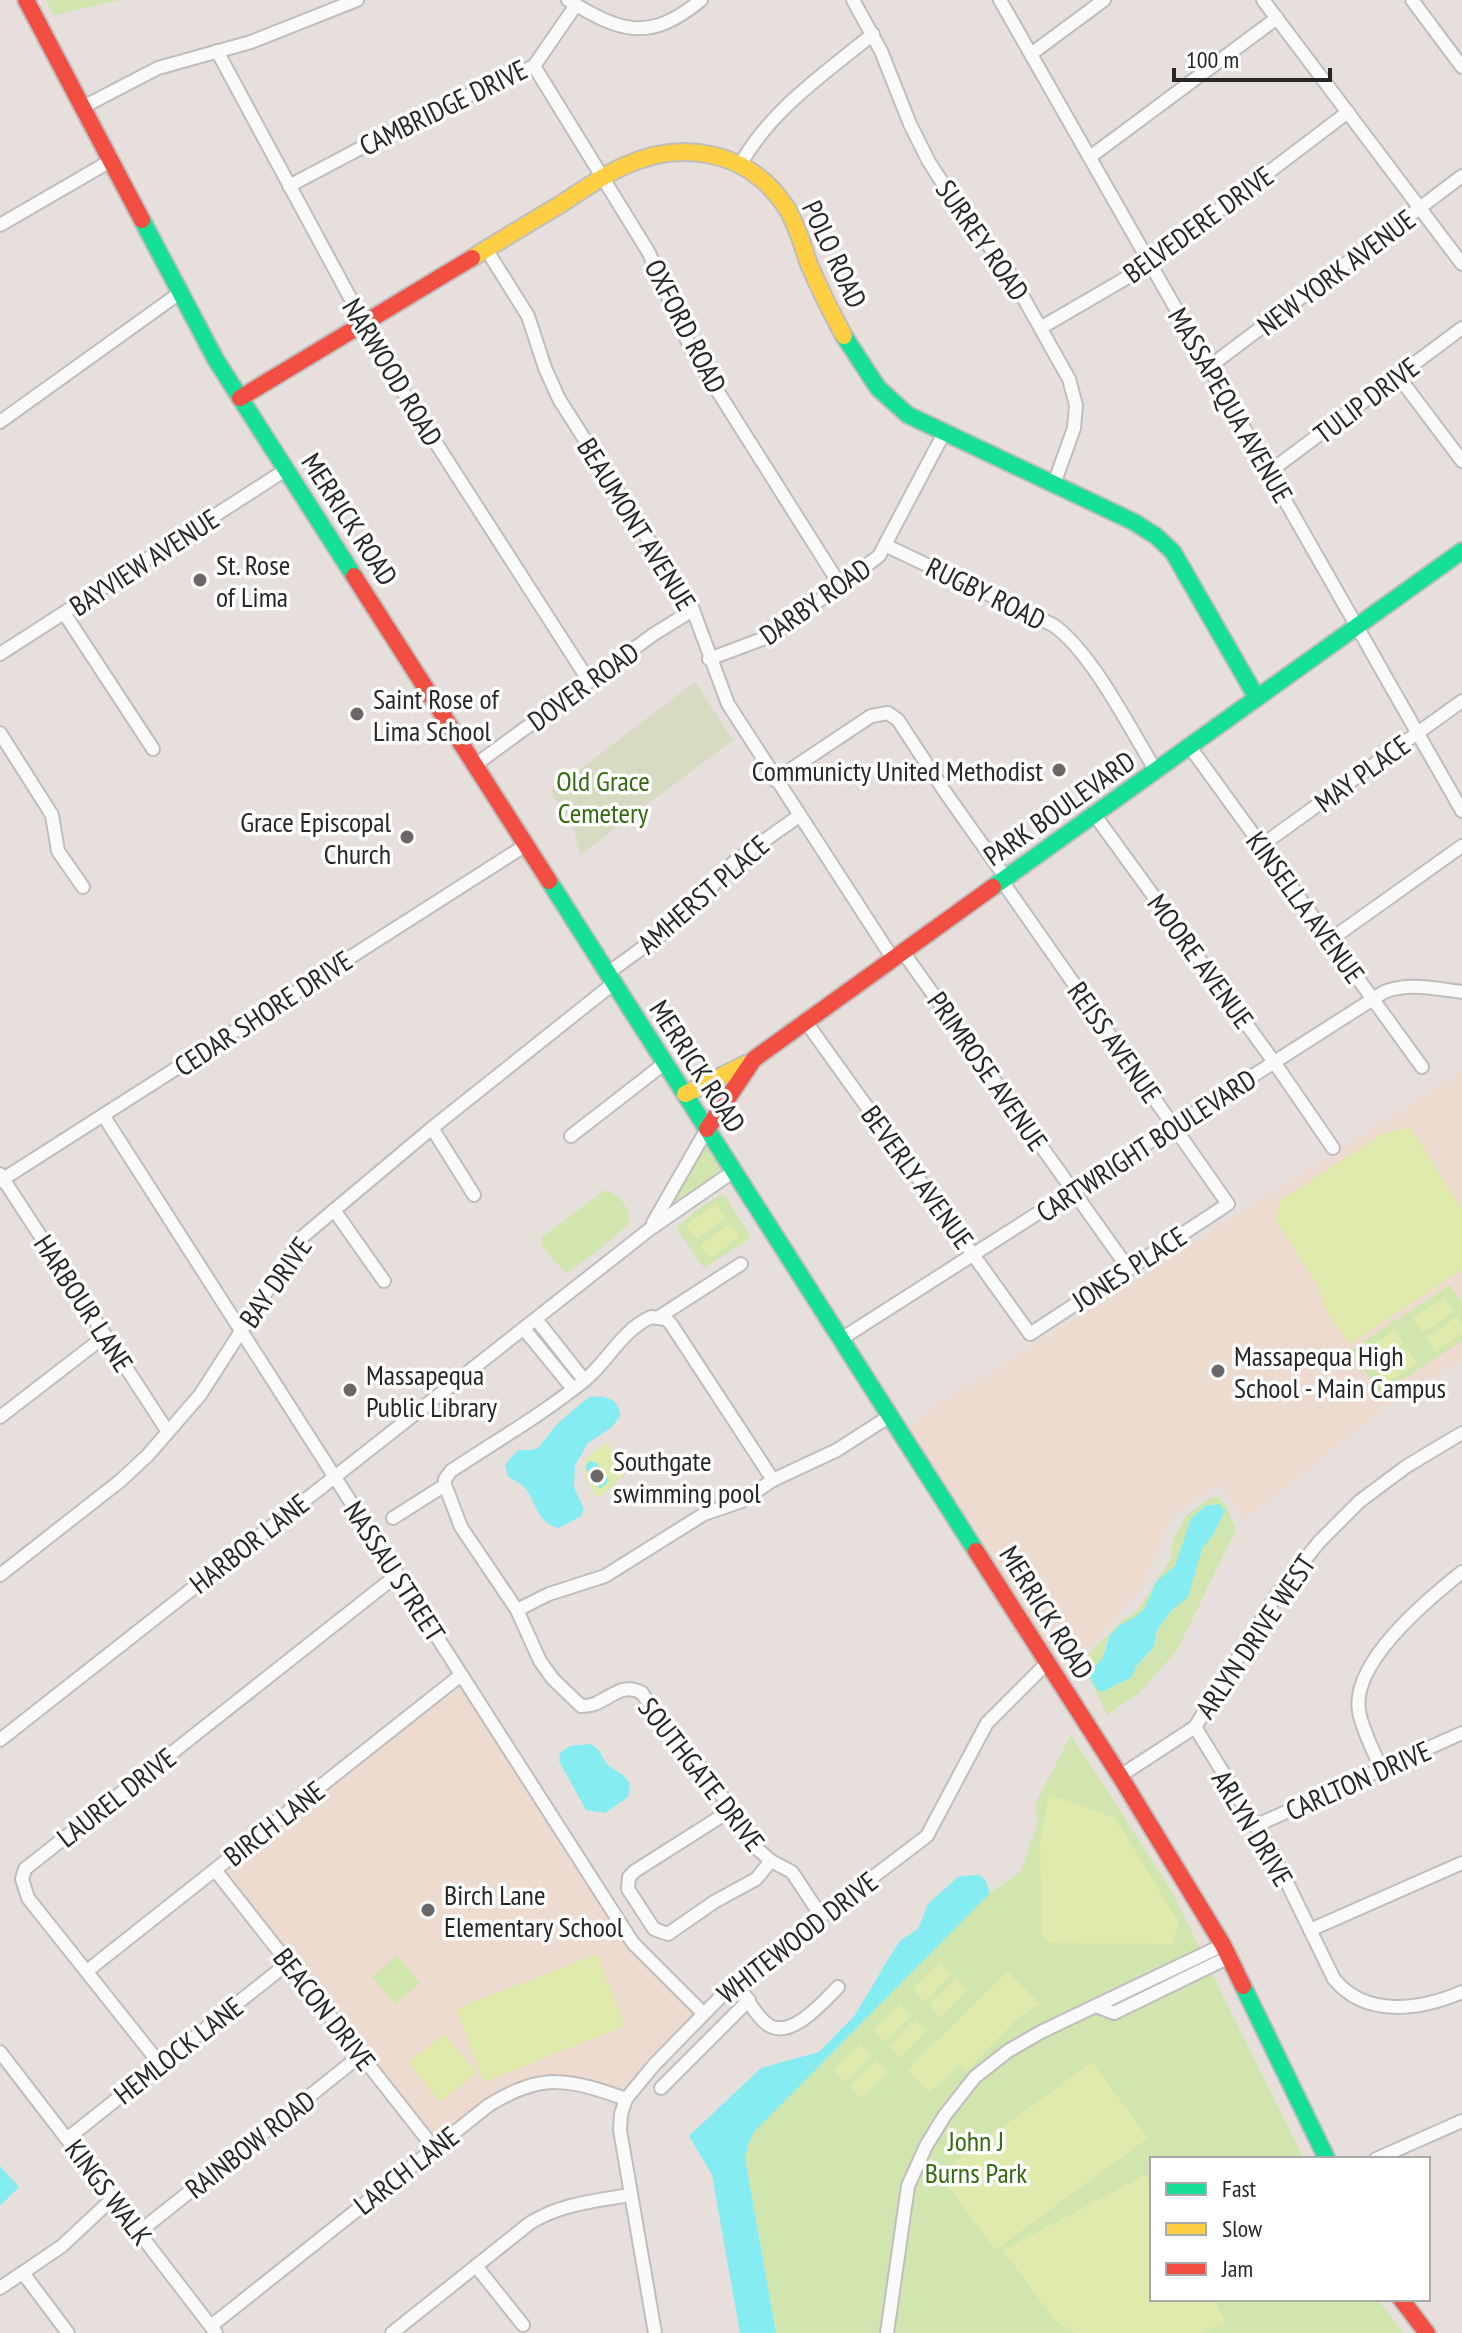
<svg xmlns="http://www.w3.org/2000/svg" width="1462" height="2333" font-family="'PT Sans Narrow',sans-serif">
  <rect width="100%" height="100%" fill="#e7dfdb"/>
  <g fill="#ecdbce">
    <polygon points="1462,1071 1462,1360 1388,1405 1244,1520 1220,1484 1179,1510 1168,1523 1142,1588 1066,1674 906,1427 969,1383 971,1385 1040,1341"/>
    <polygon points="461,1678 632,1949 696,2013 621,2093 581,2079 555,2075 515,2082 489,2098 434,2142 218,1871"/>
  </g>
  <g fill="#d1e5af" fill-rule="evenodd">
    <polygon points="46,0 121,0 54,15"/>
    <polygon points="707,1131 732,1170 654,1225"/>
    <path d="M605 1190C617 1193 633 1209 628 1223 625 1230 573 1271 565 1273L543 1247 541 1238Z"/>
    <polygon points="722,1195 728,1200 751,1238 704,1268 676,1227 705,1204"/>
    <polygon points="1450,1285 1462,1303 1462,1341 1380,1394 1352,1349"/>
    <path d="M1219 1497 1226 1506 1236 1530 1177 1650 1138 1694 1107 1715 1085 1670 1087 1656 1120 1622 1137 1611 1170 1560 1173 1539 1185 1517 1209 1498ZM1225 1511 1212 1536 1202 1549 1188 1596 1171 1611 1157 1630 1156 1642 1150 1653 1137 1665 1132 1677 1101 1692 1096 1688 1087 1672 1102 1660 1107 1640 1120 1625 1135 1617 1145 1608 1156 1582 1175 1567 1191 1519Z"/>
    <path d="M1071 1735 1171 1890 1304 2159H1152V2299H1377L1404 2333H776L746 2164C745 2150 748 2142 756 2130L990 1893 1021 1871 1038 1821 1035 1804Z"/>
    <polygon points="397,1955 420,1983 395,2004 372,1977"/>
  </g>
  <polygon fill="#d7dbc1" points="695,682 733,740 580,855 574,829 550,792"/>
  <g fill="#e0eaac">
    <polygon points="1409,1126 1462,1209 1462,1270 1349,1344 1323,1305 1320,1289 1276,1220 1280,1201 1381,1135"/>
    <polygon points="717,1204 726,1218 696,1239 686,1225"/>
    <polygon points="730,1224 740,1237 710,1258 700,1245"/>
    <polygon points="1444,1298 1454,1312 1423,1333 1413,1318"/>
    <polygon points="1457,1317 1462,1325 1462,1334 1435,1351 1426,1337"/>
    <polygon points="1395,1330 1404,1344 1373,1364 1364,1350"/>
    <polygon points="1407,1349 1417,1363 1386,1384 1376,1369"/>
    <path d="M607 1443 626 1472 611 1488 597 1497C579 1466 576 1463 607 1443Z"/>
    <polygon points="1049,1794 1115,1818 1179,1923 1172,1944 1049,1943 1042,1936 1040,1844"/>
    <polygon points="597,1954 625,2026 484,2082 456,2009"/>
    <polygon points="939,1963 951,1975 925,2002 913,1989"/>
    <polygon points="1007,1971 1040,2004 1020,2016 967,2070 960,2063 930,2093 907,2070"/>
    <polygon points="955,1979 967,1991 941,2018 929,2005"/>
    <polygon points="899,2004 911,2016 885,2042 873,2030"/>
    <polygon points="915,2019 927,2031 901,2058 889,2046"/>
    <polygon points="444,2034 477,2073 440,2102 408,2062"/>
    <polygon points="859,2044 871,2056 845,2082 833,2070"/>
    <polygon points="875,2060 887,2072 861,2098 849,2086"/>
    <polygon points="1092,2062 1148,2138 995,2250 939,2173"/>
    <polygon points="1143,2176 1152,2179 1152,2299 1214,2299 1226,2323 1200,2333 1077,2333 1054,2320 1003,2250"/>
  </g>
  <g fill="#85ecf2">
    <path d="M589 1397C604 1395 620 1398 620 1416L612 1427 587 1444 575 1466 574 1487 584 1509 580 1517 558 1528C538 1524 535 1500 525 1488 521 1483 513 1480 508 1476L505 1465 518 1450H532L539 1447 558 1423Z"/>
    <polygon points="589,1461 597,1463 609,1481 600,1489 585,1468"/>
    <polygon points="1219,1504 1225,1511 1212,1536 1202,1549 1188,1597 1171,1611 1157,1630 1154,1647 1137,1665 1132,1677 1101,1692 1096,1688 1087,1672 1102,1660 1110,1635 1120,1625 1135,1617 1145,1608 1156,1582 1175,1566 1191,1519 1205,1506"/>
    <path d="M589 1744C602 1748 600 1756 608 1765 616 1772 624 1773 630 1784L628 1797 605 1813 586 1810 559 1761 560 1753 570 1746Z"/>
    <path d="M980 1875 986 1881 990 1893 756 2130C748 2141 745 2151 746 2164L776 2333H740L712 2175 689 2136 761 2068 819 2052 855 2015 895 1948 901 1940 918 1929 928 1904 959 1876Z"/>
    <polygon points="0,2166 19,2187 0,2206"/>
  </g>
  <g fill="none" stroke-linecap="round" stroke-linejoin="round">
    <g stroke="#bfbdbe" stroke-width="16">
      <g id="street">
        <path d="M568 0C620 32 649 43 701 0"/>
        <polyline points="853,0 881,51 910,124 929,162 953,199 1009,272 1069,379 1076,405 1074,428 1054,484"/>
        <polyline points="1000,0 1462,811"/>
        <polyline points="1263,0 1462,264"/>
        <polyline points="1412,0 1462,67"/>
        <polyline points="217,51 389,370 589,681"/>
        <polyline points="1031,54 1104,0"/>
        <polyline points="534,66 649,253 691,349 840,585"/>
        <polyline points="83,107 158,68 251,42 357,0"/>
        <polyline points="1090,157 1277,18"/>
        <path d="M741 163C773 108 824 74 873 34"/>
        <polyline points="289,186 410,122 534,66 576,5"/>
        <polyline points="0,225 112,160"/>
        <polyline points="486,249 528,316 545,368 559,399 693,610 728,704 893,959"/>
        <polyline points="1042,327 1140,270 1348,112"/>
        <polyline points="1209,367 1462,176"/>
        <polyline points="1398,376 1462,461"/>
        <polyline points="0,422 181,292"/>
        <polyline points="1269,472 1462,328"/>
        <path d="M887 546 1053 625C1092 652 1130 729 1156 771"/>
        <polyline points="64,613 153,749"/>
        <polyline points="0,654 287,469"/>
        <polyline points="709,659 773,635 879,556 944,433"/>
        <polyline points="0,733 52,815 58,851 83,887"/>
        <polyline points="1190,747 1422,1067"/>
        <polyline points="475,765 654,634 693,610"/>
        <polyline points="775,780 871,716 888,713 898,720 945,792 1006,878"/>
        <polyline points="1094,814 1274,1062 1333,1148"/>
        <polyline points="1262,845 1462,701"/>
        <polyline points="1330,940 1462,846"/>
        <polyline points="903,952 1128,1268"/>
        <polyline points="608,973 682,919 734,862 799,816"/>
        <polyline points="806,1022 1030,1334 1228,1204 1002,881"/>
        <polyline points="103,1115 633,1943 703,2013"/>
        <polyline points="432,1128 474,1195"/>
        <polyline points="571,1136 665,1063"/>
        <polyline points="0,1174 168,1432"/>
        <polyline points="0,1181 526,845"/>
        <polyline points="334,1210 384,1281"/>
        <polyline points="653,1223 707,1129"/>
        <polyline points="659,1317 741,1264"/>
        <polyline points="536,1319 584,1380"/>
        <polyline points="524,1329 573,1389"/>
        <path d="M841 1339 1384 992C1408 982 1437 989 1462 992"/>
        <polyline points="0,1417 105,1336"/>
        <path d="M773 1480 671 1324 666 1319 651 1317C621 1331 609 1360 585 1380 543 1414 496 1441 451 1471L445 1479V1485L461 1527 517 1610 540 1661 553 1679 581 1706C605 1708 618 1679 642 1693L683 1754 706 1771 753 1845 771 1861 792 1872 821 1916"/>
        <polyline points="393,1518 445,1485"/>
        <polyline points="0,1575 120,1481 148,1455 200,1395 301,1238 432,1128 614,983"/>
        <polyline points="517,1610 549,1594 605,1576 704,1514 742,1501 773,1480 837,1450 890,1416"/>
        <path d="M1195 1727 1273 1854 1334 1979C1366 2018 1420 2010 1462 1992"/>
        <polyline points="0,1740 650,1229 734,1171"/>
        <path d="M1381 1769C1374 1751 1362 1730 1359 1711 1351 1662 1428 1599 1462 1572"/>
        <polyline points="1120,1776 1195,1727 1278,1593 1319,1542 1360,1501 1407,1466 1462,1433"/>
        <polyline points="731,1810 635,1871 629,1877 628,1889 654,1929 668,1934 714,1902 756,1879 771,1861"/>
        <polyline points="1255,1826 1462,1733"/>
        <polyline points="215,1870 434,2148"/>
        <polyline points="1310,1930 1462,1863"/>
        <polyline points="87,1971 461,1675"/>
        <path d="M736 1981C745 1994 756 2018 770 2026 793 2038 824 2001 838 1987"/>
        <polyline points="1096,2006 1114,2013 1229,1957"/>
        <polyline points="0,2052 216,2333"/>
        <polyline points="160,2064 28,1898 22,1879 25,1869 397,1575"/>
        <polyline points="661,2088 749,2000"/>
        <polyline points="68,2138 288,1963"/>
        <polyline points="1376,2159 1462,2121"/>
        <polyline points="139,2232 361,2055"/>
        <polyline points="476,2266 523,2325"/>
        <polyline points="23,2273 68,2333"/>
        <polyline points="0,2288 62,2246 113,2198"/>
        <path d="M211 2326 489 2105C543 2072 569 2079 626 2099"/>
        <path d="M392 2333 530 2223C561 2204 594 2201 630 2195"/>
        <polyline points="655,2333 620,2130 621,2114 626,2099 654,2065 736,1981 927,1836 987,1723 1048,1662"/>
        <polyline points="887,2333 908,2186 926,2146 945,2115 975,2077 1008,2051 1041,2032 1223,1945"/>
      </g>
    </g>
    <g stroke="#bfbdbe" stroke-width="20">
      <g id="fast">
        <polyline points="142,220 216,360 354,576"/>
        <polyline points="844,336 878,388 908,415 1134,522 1156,536 1173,552 1257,698"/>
        <polyline points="549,881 976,1551"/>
        <polyline points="993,887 1462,551"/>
        <polyline points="1243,1986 1327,2159"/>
      </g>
    </g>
    <g stroke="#bfbdbe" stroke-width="20">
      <g id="slow">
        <path d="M472 258C501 240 531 222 561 204 581 191 602 176 624 166 683 139 749 151 786 207 797 224 802 245 809 264 819 288 831 312 844 336"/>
        <polyline points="685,1094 746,1064"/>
      </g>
    </g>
    <g stroke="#bfbdbe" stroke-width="20">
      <g id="jam">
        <polyline points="26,0 142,220"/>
        <polyline points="240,398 472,258"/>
        <polyline points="354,576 549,881"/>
        <polyline points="707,1129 754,1059 993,887"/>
        <polyline points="976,1551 1120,1776 1223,1945 1243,1986"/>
        <polyline points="1401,2299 1427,2333"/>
      </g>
    </g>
    <use href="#street" stroke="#fbfafa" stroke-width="12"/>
    <use href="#fast" stroke="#16e098" stroke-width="16"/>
    <use href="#slow" stroke="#ffcf43" stroke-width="16"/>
    <use href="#jam" stroke="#f24e42" stroke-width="16"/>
  </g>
  <g fill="#6a6766" stroke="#fff" stroke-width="3">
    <circle cx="200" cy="580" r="8"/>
    <circle cx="357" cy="714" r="8"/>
    <circle cx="1059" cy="770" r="8"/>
    <circle cx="407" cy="837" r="8"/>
    <circle cx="1218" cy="1371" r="8"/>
    <circle cx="350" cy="1390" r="8"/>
    <circle cx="597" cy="1476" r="8"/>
    <circle cx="428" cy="1910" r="8"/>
  </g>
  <g text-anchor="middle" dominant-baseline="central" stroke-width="7" stroke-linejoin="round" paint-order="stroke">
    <g font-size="28" fill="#272727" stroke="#fff">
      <text transform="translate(443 107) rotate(-26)">CAMBRIDGE DRIVE</text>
      <text transform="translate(1198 224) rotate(-36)">BELVEDERE DRIVE</text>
      <text transform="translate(983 240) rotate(55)">SURREY ROAD</text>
      <text transform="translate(835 254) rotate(65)">POLO ROAD</text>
      <text transform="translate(1336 272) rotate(-37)">NEW YORK AVENUE</text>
      <text transform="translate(686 326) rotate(63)">OXFORD ROAD</text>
      <text transform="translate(393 372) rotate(59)">NARWOOD ROAD</text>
      <text transform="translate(1366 400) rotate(-37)">TULIP DRIVE</text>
      <text transform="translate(1231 405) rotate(60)">MASSAPEQUA AVENUE</text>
      <text transform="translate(350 519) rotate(57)">MERRICK ROAD</text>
      <text transform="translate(637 524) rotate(58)">BEAUMONT AVENUE</text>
      <text transform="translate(144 562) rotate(-33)">BAYVIEW AVENUE</text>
      <text transform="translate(986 593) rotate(26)">RUGBY ROAD</text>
      <text transform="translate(815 601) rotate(-35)">DARBY ROAD</text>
      <text transform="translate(583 686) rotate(-36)">DOVER ROAD</text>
      <text transform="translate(1362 773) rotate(-36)">MAY PLACE</text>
      <text transform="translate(1059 808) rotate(-35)">PARK BOULEVARD</text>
      <text transform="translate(703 894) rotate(-41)">AMHERST PLACE</text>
      <text transform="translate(1306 907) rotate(54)">KINSELLA AVENUE</text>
      <text transform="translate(1201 961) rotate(54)">MOORE AVENUE</text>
      <text transform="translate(263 1013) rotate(-33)">CEDAR SHORE DRIVE</text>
      <text transform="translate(1115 1042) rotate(55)">REISS AVENUE</text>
      <text transform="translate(698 1066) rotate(57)">MERRICK ROAD</text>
      <text transform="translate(988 1071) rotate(55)">PRIMROSE AVENUE</text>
      <text transform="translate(1146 1145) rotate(-33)">CARTWRIGHT BOULEVARD</text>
      <text transform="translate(918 1177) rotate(54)">BEVERLY AVENUE</text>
      <text transform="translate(1129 1268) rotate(-33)">JONES PLACE</text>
      <text transform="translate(275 1282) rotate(-55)">BAY DRIVE</text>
      <text transform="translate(84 1303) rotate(57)">HARBOUR LANE</text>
      <text transform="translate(249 1543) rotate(-38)">HARBOR LANE</text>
      <text transform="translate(395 1571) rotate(57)">NASSAU STREET</text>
      <text transform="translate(1047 1612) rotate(58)">MERRICK ROAD</text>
      <text transform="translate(1255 1636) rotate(-56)">ARLYN DRIVE WEST</text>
      <text transform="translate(702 1774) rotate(52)">SOUTHGATE DRIVE</text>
      <text transform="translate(1358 1780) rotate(-24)">CARLTON DRIVE</text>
      <text transform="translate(116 1797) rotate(-38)">LAUREL DRIVE</text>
      <text transform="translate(274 1823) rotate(-38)">BIRCH LANE</text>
      <text transform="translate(1253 1828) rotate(59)">ARLYN DRIVE</text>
      <text transform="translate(797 1937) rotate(-38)">WHITEWOOD DRIVE</text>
      <text transform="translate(325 2009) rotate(52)">BEACON DRIVE</text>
      <text transform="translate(178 2050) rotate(-38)">HEMLOCK LANE</text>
      <text transform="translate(250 2144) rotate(-38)">RAINBOW ROAD</text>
      <text transform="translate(406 2170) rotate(-38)">LARCH LANE</text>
      <text transform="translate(109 2192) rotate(53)">KINGS WALK</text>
    </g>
    <g font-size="28" fill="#272727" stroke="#fff" text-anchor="start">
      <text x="216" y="564">St. Rose<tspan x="216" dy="32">of Lima</tspan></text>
      <text x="373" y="698">Saint Rose of<tspan x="373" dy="32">Lima School</tspan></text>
      <text x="1043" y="770" text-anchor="end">Communicty United Methodist</text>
      <text x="391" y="821" text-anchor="end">Grace Episcopal<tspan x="391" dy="32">Church</tspan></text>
      <text x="1234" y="1355">Massapequa High<tspan x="1234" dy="32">School - Main Campus</tspan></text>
      <text x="366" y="1374">Massapequa<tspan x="366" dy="32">Public Library</tspan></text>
      <text x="613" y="1460">Southgate<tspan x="613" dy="32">swimming pool</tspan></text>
      <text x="444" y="1894">Birch Lane<tspan x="444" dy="32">Elementary School</tspan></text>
    </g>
    <g font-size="28" fill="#366a11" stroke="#fff">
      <text x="603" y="780">Old Grace<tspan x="603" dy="32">Cemetery</tspan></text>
      <text x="976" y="2140">John J<tspan x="976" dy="32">Burns Park</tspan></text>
    </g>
  </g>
  <rect x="1150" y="2157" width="280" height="144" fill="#ffffff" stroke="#a9a9a9" stroke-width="2"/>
  <rect x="1166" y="2183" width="40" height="12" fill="#16e098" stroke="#a9a9a9" stroke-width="2"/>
  <text x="1222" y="2197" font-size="24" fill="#272727">Fast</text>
  <rect x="1166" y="2223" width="40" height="12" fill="#ffcf43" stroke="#a9a9a9" stroke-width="2"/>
  <text x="1222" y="2237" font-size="24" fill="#272727">Slow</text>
  <rect x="1166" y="2263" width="40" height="12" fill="#f24e42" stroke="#a9a9a9" stroke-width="2"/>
  <text x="1222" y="2277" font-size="24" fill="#272727">Jam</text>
  <path d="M1174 68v12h156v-12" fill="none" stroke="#272727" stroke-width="4"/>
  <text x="1186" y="68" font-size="24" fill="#272727" stroke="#ffffff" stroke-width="6" paint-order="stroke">100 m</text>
</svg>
